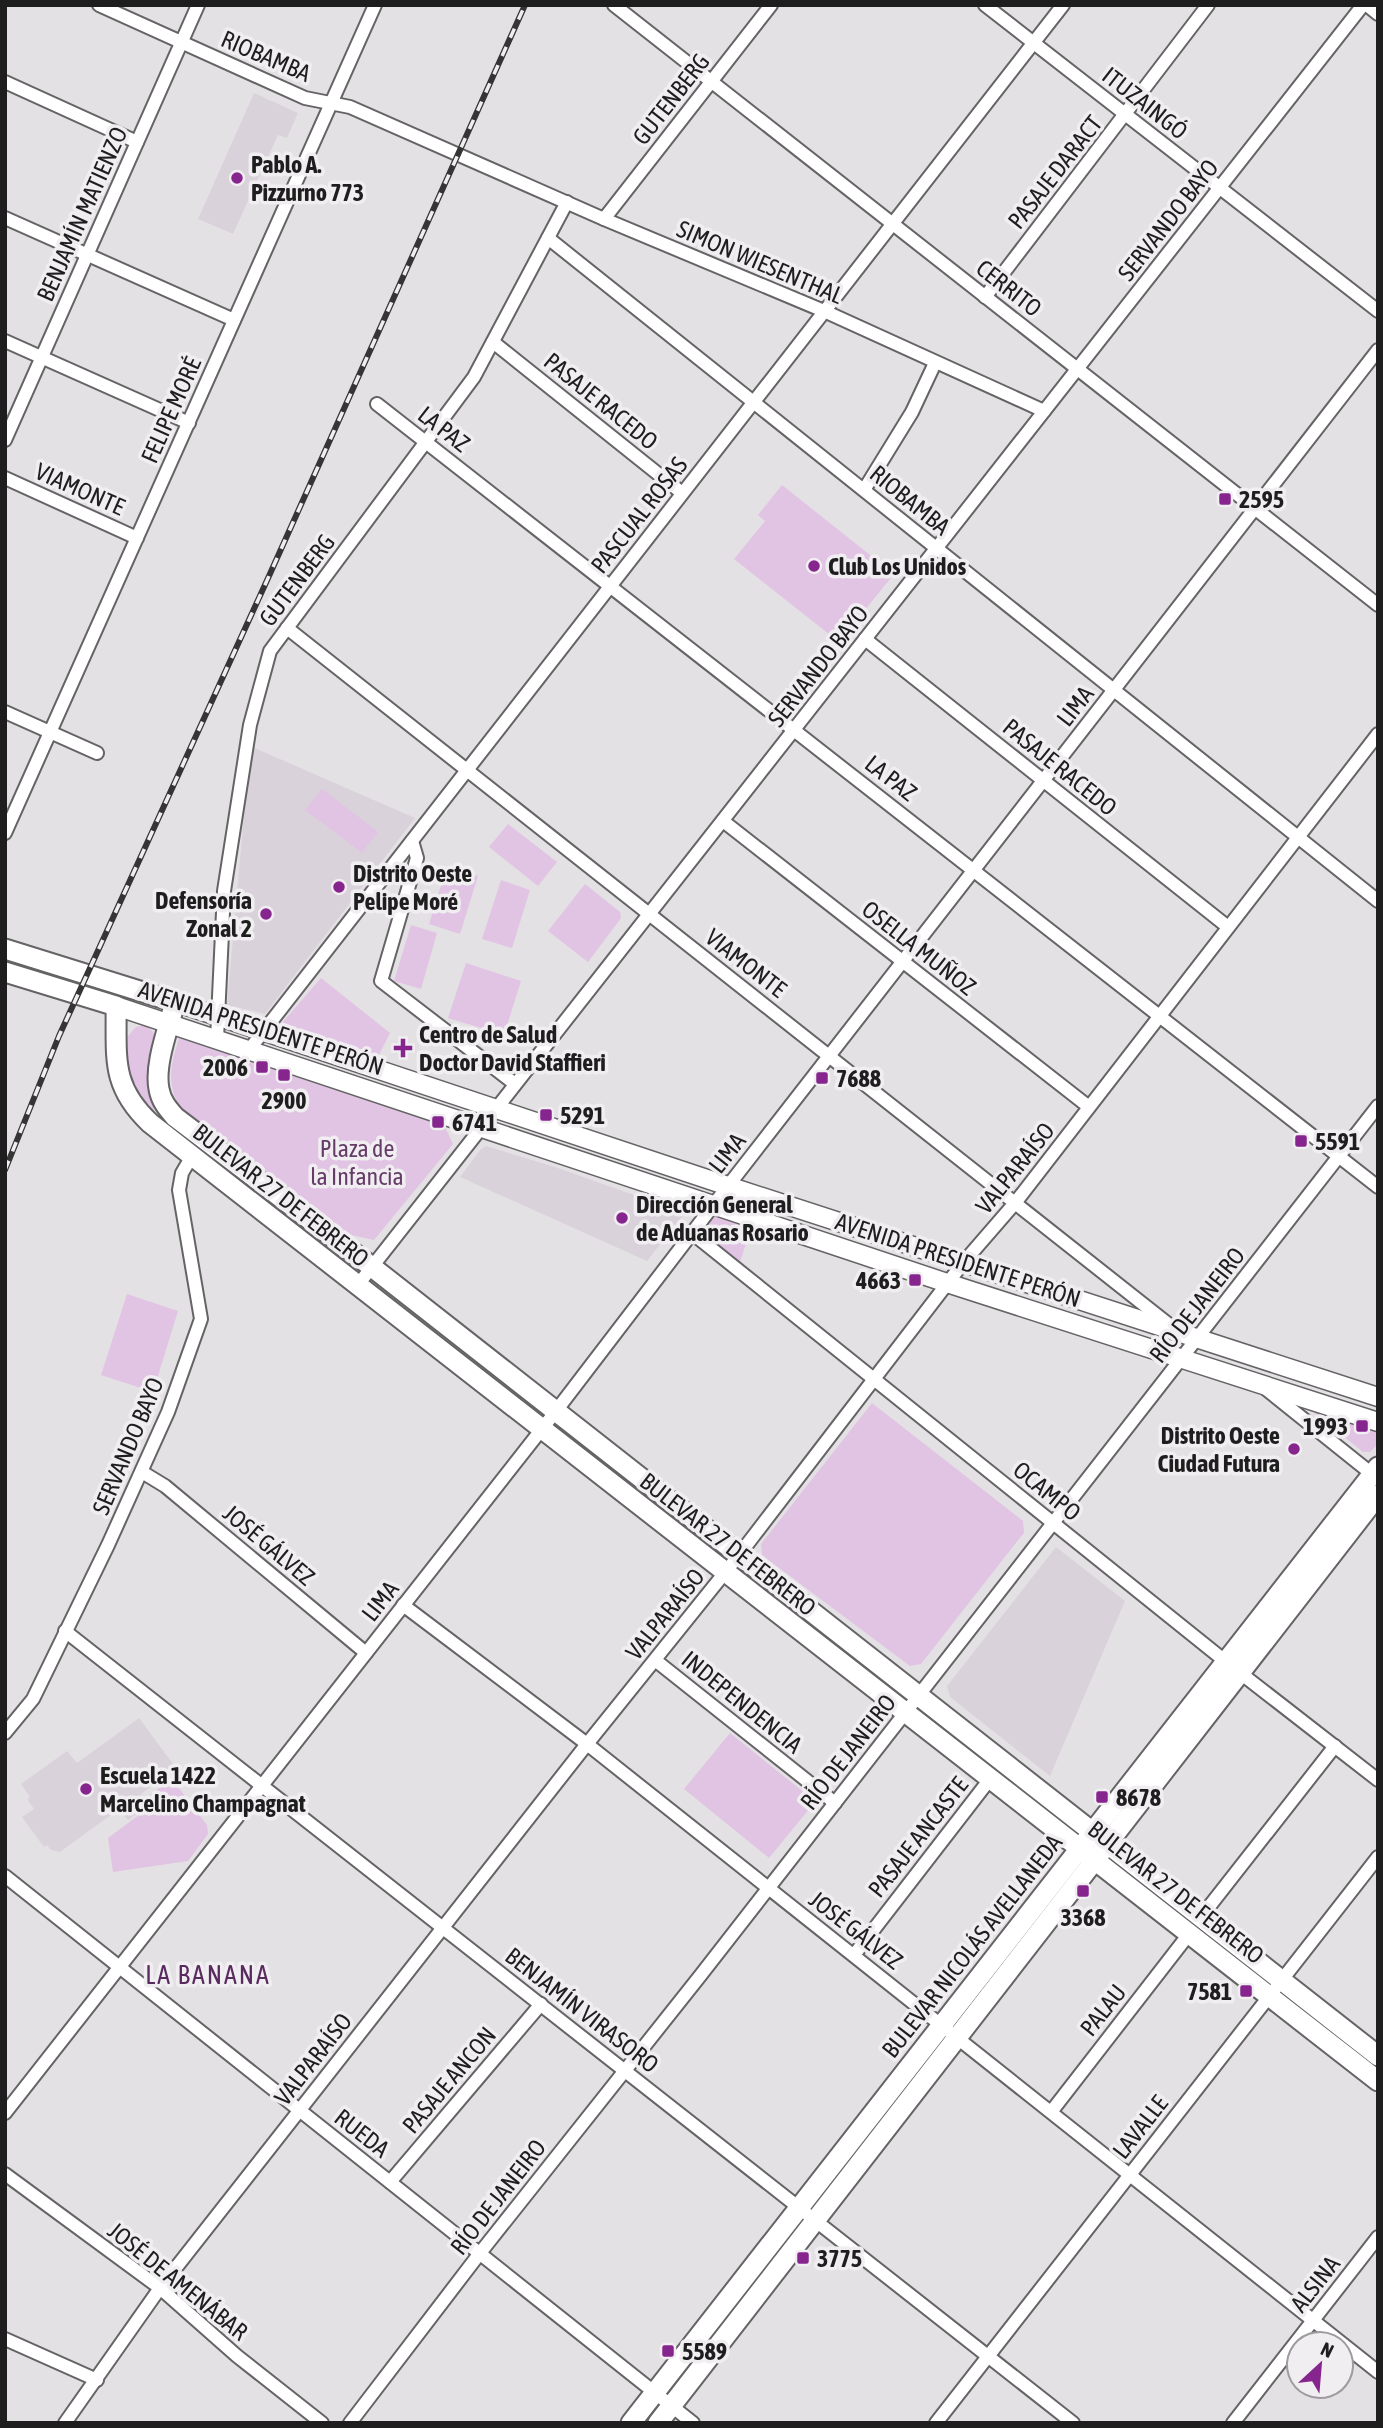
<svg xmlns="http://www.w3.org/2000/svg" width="1383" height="2428" font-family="'Asap Condensed',sans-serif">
  <rect width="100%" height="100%" fill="#e4e1e4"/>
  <g fill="#dad2db">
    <polygon points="254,93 298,113 287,138 278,135 233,234 198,219"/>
    <polygon points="250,746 415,818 265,1014 227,1005"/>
    <polygon points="486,1146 555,1167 685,1213 647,1261 460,1177 481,1149"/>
    <polygon points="1056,1547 1125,1601 1050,1776 950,1697 947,1686"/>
    <polygon points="139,1718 176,1768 141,1794 148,1805 128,1820 119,1809 60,1852 51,1850 47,1845 44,1847 22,1817 34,1809 27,1799 30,1797 21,1784 67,1751 77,1763"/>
  </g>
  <g fill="#e1c3e3">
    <polygon points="782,485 894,574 839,642 734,559 765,521 758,515"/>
    <polygon points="322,789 378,832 362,853 305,810"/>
    <polygon points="508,824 557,862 538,886 489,847"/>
    <polygon points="447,866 478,876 460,934 429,924"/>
    <polygon points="501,880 530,890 512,948 482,939"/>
    <polygon points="585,884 620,912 621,918 588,962 548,931"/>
    <polygon points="411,925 437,933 421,989 394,981"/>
    <polygon points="466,963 521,981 504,1035 448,1018"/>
    <polygon points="321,978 390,1033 379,1055 282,1023"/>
    <path d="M146 1025C168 1042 146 1060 147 1082 147 1091 151 1100 156 1108L147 1114 136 1101 123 1052 128 1036 136 1027Z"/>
    <path d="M179 1038 445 1127 453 1144 374 1240 351 1235 179 1106C166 1080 171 1065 179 1038Z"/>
    <path d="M721 1214 752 1225 739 1265 704 1235C705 1222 709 1217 721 1214Z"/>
    <polygon points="127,1294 178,1311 153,1392 101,1375"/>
    <polygon points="872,1403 1023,1521 1024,1533 1019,1539 921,1664 910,1666 762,1555 761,1544"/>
    <polygon points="1311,1410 1373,1431 1378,1435 1378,1444 1370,1452 1363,1452"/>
    <polygon points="730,1733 811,1798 810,1808 769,1858 684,1789"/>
    <polygon points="172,1779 207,1825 208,1834 188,1861 113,1872 108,1838 151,1806 147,1797"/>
  </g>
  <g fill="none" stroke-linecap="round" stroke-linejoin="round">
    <g stroke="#656365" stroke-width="16">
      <g id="street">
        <polyline points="99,5 305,98 350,107 604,219 824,311 1044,411"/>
        <polyline points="614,5 1378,605"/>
        <polyline points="985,5 1378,311"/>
        <polyline points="1367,5 1378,14"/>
        <polyline points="5,82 137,142"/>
        <polyline points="5,218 234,320"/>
        <polyline points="604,219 771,5"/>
        <polyline points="548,238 1378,901"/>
        <polyline points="985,297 1208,5"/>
        <polyline points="5,341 189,423"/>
        <polyline points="493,342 682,493"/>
        <polyline points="377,404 1378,1187"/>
        <polyline points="5,440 198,5"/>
        <polyline points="5,478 137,538"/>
        <polyline points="864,490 912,412 935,363"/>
        <polyline points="287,628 1172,1327"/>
        <polyline points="865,639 1228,927"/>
        <polyline points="5,712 97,753"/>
        <polyline points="723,821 1089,1107"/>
        <polyline points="5,833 375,5"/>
        <polyline points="412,841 417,858 381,981 515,1084"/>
        <polyline points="217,1039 224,891 250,725 270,651 474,377 567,202"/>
        <polyline points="249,1050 1063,5"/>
        <polyline points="692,1233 1225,1661 1378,1780"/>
        <polyline points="357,1286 1363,5"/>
        <polyline points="1266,1389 1372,1474"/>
        <polyline points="142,1472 165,1486 366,1653"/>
        <polyline points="403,1605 587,1744 1378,2372"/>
        <polyline points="65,1631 1073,2423"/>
        <polyline points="655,1660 835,1803"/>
        <polyline points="5,1733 33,1699 108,1545 168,1412 201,1319 179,1190 182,1173 192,1156"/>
        <polyline points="5,1876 693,2423"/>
        <polyline points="1201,1917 1335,1746"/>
        <polyline points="854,1955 990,1779"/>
        <polyline points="1051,2112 1189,1934"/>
        <polyline points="5,2113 556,1411 728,1186 1378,350"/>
        <polyline points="5,2174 160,2288 237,2356 322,2423"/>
        <polyline points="390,2182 541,2004"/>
        <polyline points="5,2339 97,2380"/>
        <polyline points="65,2423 160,2288 587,1744 739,1555 963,1263 1015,1203 1378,734"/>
        <polyline points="350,2423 480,2253 700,1976 1378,1106"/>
        <polyline points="936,2423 1378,1857"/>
        <polyline points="1233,2423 1378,2237"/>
      </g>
    </g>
    <g stroke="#656365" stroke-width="21">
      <g id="secondary">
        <polyline points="175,1002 728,1186 1378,1397"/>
        <polyline points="116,1006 947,1283 1378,1422"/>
      </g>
    </g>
    <g stroke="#656365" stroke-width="23">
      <g id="primary">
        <path d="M5 949 175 1002C169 1027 154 1064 159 1089 161 1101 168 1109 175 1117L372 1267 1378 2056"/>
        <path d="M5 972 116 1006C117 1057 110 1085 150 1123L1378 2081"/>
        <polyline points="631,2423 1378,1467"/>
        <polyline points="658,2423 1378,1495"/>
      </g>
    </g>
    <use href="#street" stroke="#fff" stroke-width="12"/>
    <use href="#secondary" stroke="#fff" stroke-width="18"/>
    <use href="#primary" stroke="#fff" stroke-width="19"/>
    <g stroke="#363536" stroke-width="6">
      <polyline id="rail" points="5,1170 59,1036 269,576 525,5"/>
    </g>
    <use href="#rail" stroke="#f1eef1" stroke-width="3.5" stroke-dasharray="10" stroke-linecap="butt"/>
  </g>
  <g fill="#86258e" stroke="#f1eef1" stroke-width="2.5">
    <circle cx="237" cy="178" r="7"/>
    <rect x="1218" y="492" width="14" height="14" rx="3.5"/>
    <circle cx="814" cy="566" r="7"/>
    <circle cx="339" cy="887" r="7"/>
    <circle cx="266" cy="914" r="7"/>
    <path d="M399.5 1037.5h7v7h7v7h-7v7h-7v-7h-7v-7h7z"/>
    <rect x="255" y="1060" width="14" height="14" rx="3.5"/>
    <rect x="277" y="1068" width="14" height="14" rx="3.5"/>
    <rect x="815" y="1071" width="14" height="14" rx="3.5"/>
    <rect x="539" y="1108" width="14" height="14" rx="3.5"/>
    <rect x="431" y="1115" width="14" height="14" rx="3.5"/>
    <rect x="1294" y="1134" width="14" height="14" rx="3.5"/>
    <circle cx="622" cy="1218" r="7"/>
    <rect x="908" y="1273" width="14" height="14" rx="3.5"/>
    <rect x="1355" y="1419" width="14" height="14" rx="3.5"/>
    <circle cx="1294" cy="1449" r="7"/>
    <circle cx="86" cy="1789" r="7"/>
    <rect x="1095" y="1790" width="14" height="14" rx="3.5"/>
    <rect x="1076" y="1884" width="14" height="14" rx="3.5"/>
    <rect x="1239" y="1984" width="14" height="14" rx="3.5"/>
    <rect x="796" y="2251" width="14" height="14" rx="3.5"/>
    <rect x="661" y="2344" width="14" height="14" rx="3.5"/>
  </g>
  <g text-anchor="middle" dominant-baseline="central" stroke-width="7" stroke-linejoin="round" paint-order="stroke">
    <g font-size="24" fill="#1f1e1f" stroke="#f1eef1">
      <text transform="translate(266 56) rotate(23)">RIOBAMBA</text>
      <text transform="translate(671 99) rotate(-52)">GUTENBERG</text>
      <text transform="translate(1145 103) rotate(38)">ITUZAINGÓ</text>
      <text transform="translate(1055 172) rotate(-52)">PASAJE DARACT</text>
      <text transform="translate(82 214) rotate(-66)">BENJAMÍN MATIENZO</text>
      <text transform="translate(1168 220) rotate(-52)">SERVANDO BAYO</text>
      <text transform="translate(760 262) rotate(23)">SIMON WIESENTHAL</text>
      <text transform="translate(1009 288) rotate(38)">CERRITO</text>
      <text transform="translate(601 401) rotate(39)">PASAJE RACEDO</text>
      <text transform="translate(171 410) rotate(-66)">FELIPE MORÉ</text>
      <text transform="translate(444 429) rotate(38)">LA PAZ</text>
      <text transform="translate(80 489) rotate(24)">VIAMONTE</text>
      <text transform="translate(910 500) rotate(39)">RIOBAMBA</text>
      <text transform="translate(639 515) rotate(-52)">PASCUAL ROSAS</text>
      <text transform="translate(297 580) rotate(-53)">GUTENBERG</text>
      <text transform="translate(818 666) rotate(-52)">SERVANDO BAYO</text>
      <text transform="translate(1075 706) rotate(-52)">LIMA</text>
      <text transform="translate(1060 767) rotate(39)">PASAJE RACEDO</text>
      <text transform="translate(891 778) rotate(38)">LA PAZ</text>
      <text transform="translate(919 948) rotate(38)">OSELLA MUÑOZ</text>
      <text transform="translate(746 963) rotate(38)">VIAMONTE</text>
      <text transform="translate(261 1028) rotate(18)">AVENIDA PRESIDENTE PERÓN</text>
      <text transform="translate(727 1153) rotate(-52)">LIMA</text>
      <text transform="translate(1015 1168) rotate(-51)">VALPARAÍSO</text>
      <text transform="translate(281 1195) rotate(38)">BULEVAR 27 DE FEBRERO</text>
      <text transform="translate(958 1260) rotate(18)">AVENIDA PRESIDENTE PERÓN</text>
      <text transform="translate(1197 1305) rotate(-52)">RÍO DE JANEIRO</text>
      <text transform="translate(128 1446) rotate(-67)">SERVANDO BAYO</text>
      <text transform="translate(1047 1491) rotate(39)">OCAMPO</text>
      <text transform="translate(728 1544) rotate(38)">BULEVAR 27 DE FEBRERO</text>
      <text transform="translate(269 1545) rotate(40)">JOSÉ GÁLVEZ</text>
      <text transform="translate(380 1601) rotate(-52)">LIMA</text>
      <text transform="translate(665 1614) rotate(-51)">VALPARAÍSO</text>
      <text transform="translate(742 1702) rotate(39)">INDEPENDENCIA</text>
      <text transform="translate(848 1752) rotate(-52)">RÍO DE JANEIRO</text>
      <text transform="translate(918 1837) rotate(-52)">PASAJE ANCASTE</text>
      <text transform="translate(1176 1892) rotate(38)">BULEVAR 27 DE FEBRERO</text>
      <text transform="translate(856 1930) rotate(38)">JOSÉ GÁLVEZ</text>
      <text transform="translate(972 1946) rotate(-52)">BULEVAR NICOLÁS AVELLANEDA</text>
      <text transform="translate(582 2010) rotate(38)">BENJAMÍN VIRASORO</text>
      <text transform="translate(1103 2010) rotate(-52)">PALAU</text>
      <text transform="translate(313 2059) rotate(-52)">VALPARAÍSO</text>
      <text transform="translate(449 2080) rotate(-50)">PASAJE ANCON</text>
      <text transform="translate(1140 2127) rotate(-52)">LAVALLE</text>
      <text transform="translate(362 2133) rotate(38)">RUEDA</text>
      <text transform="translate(498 2197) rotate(-52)">RÍO DE JANEIRO</text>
      <text transform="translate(178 2281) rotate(39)">JOSÉ DE AMENÁBAR</text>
      <text transform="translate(1315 2284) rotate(-52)">ALSINA</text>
    </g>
    <g font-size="24" font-weight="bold" fill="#1f1e1f" stroke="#f1eef1" text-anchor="start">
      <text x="251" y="164">Pablo A.<tspan x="251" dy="28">Pizzurno 773</tspan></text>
      <text x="1239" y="499">2595</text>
      <text x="828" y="566">Club Los Unidos</text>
      <text x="353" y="873">Distrito Oeste<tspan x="353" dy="28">Pelipe Moré</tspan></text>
      <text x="252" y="900" text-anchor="end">Defensoría<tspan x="252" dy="28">Zonal 2</tspan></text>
      <text x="419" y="1034">Centro de Salud<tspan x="419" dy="28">Doctor David Staffieri</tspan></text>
      <text x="248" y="1067" text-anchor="end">2006</text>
      <text x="836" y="1078">7688</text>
      <text x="284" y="1100" text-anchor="middle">2900</text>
      <text x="560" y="1115">5291</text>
      <text x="452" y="1122">6741</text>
      <text x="1315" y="1141">5591</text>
      <text x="636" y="1204">Dirección General<tspan x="636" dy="28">de Aduanas Rosario</tspan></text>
      <text x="901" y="1280" text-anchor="end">4663</text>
      <text x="1348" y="1426" text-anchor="end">1993</text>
      <text x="1280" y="1435" text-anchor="end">Distrito Oeste<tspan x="1280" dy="28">Ciudad Futura</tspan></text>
      <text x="100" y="1775">Escuela 1422<tspan x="100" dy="28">Marcelino Champagnat</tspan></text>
      <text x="1116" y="1797">8678</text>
      <text x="1083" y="1917" text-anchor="middle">3368</text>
      <text x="1232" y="1991" text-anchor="end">7581</text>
      <text x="817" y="2258">3775</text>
      <text x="682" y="2351">5589</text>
    </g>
    <g font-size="24" fill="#653c68" stroke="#f1eef1">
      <text x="357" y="1148">Plaza de<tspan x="357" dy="28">la Infancia</tspan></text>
    </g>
    <g font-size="26" letter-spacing="2" fill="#592a5d" stroke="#f1eef1">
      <text x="208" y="1975">LA BANANA</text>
    </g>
  </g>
  <rect width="1383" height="2428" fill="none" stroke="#1f1e1f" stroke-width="14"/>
  <g transform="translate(1320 2365) rotate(26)"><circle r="33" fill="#f1eef1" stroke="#9d9b9d" stroke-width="2"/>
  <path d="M0-5L12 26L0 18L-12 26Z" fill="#86258e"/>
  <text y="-10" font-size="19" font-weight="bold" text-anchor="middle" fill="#1f1e1f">N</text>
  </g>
</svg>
